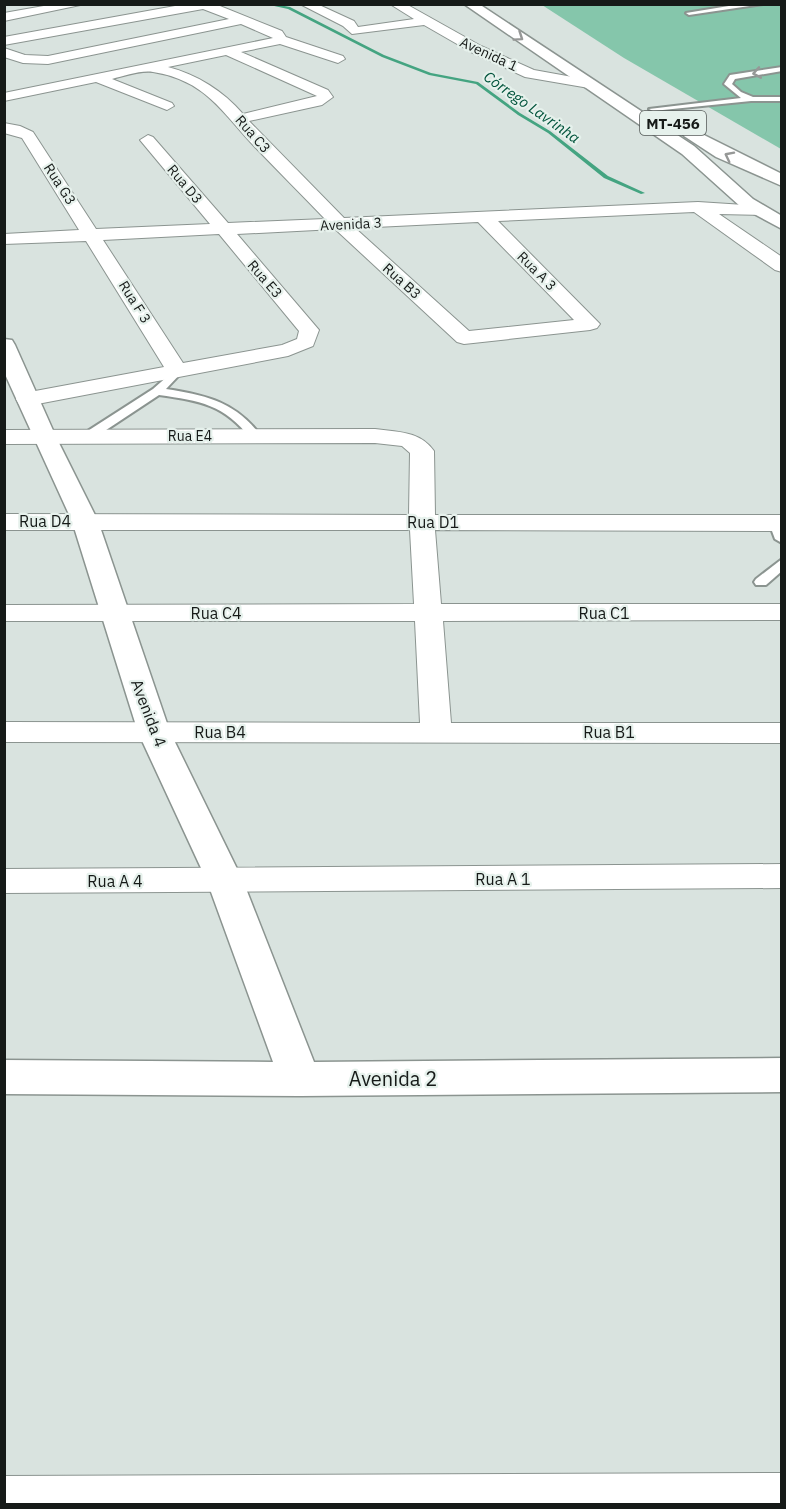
<svg xmlns="http://www.w3.org/2000/svg" width="786" height="1509" font-family="'IBM Plex Sans',sans-serif">
  <rect width="100%" height="100%" fill="#d9e3df"/>
  <polygon fill="#85c6ab" points="542,5 781,5 781,149 624,58"/>
  <g fill="none" stroke-linecap="round" stroke-linejoin="round">
    <polygon fill="#44a481" fill-rule="evenodd" points="265,4 274,4 290,7 384,55 431,73 478,82 520,113 550,131 608,176 645,193 641,194 604,178 548,133 518,115 476,84 429,75 382,57 288,9"/>
    <g stroke="#8b9490" stroke-width="4">
      <g id="lane">
        <polygon points="741,4 763,4 689,15 686,13"/>
        <polygon points="782,67 782,71 735,79 732,84 741,92 753,97 782,97 782,101 751,101 653,111 649,109 741,98 724,84 730,75"/>
        <path d="M177 368 183 371 166 389C206 395 236 402 261 436L259 439H251C224 404 200 401 159 395L91 440H83V434L153 389Z"/>
        <polygon points="776,519 782,521 782,543 775,539 769,523"/>
        <polygon points="782,559 782,571 766,585 756,585 754,582 756,579"/>
      </g>
    </g>
    <g stroke="#8b9490" stroke-width="2">
      <g id="street">
        <polygon points="55,4 85,4 4,21 4,13"/>
        <path d="M186 4H215L282 31 286 37 343 56 345 59 338 63 280 44 241 52 328 90 333 97 322 105 249 121 344 218 698 202 760 206 769 211 766 215 719 214 782 257V272L775 270 694 212 498 221 600 324 597 328 590 330 464 344 457 342 335 229 237 234 319 330 313 346 288 356 27 406 19 404 16 399 19 394 164 367 86 241 4 244V234L79 230 22 138 4 133V123L20 126 33 132 96 229 210 224 140 140 148 135 153 137 228 223 325 219C302 195 278 171 254 146 222 112 205 80 153 72 141 70 124 76 112 79L172 103 174 106 167 110 96 82 4 101V93L273 38 241 24 48 64 23 63 4 57V48L25 55 48 56 229 19 203 9 4 45V37ZM226 55 317 96 243 114C223 91 198 75 168 67ZM478 222 574 320 469 331 355 228ZM219 234 299 331 297 339 282 345 183 363 103 240Z"/>
        <polygon points="300,4 317,4 354,21 358,27 414,19 390,4 406,4 481,46 534,70 589,80 596,84 589,88 525,77 471,52 424,25 352,34 343,26"/>
        <path d="M375 429C398 432 420 431 434 451L435 515H782V531L435 530 441 604H782V620L443 621 451 723H782V743L4 742V722L420 723 415 621H4V605L414 604 410 530H4V514L409 515 410 453 402 446 375 443 4 444V430Z"/>
        <polygon points="782,864 782,888 4,893 4,869"/>
        <polygon points="782,1473 782,1504 4,1504 4,1476"/>
      </g>
    </g>
    <g stroke="#8b9490" stroke-width="3">
      <polygon id="secondary" points="4,339 12,340 15,345 56,437 98,521 170,732 243,881 314,1062 782,1058 782,1092 300,1096 4,1094 4,1060 273,1062 207,881 138,732 72,521 4,372"/>
    </g>
    <g stroke="#8b9490" stroke-width="3">
      <g id="primary">
        <polygon points="464,4 479,4 694,146 753,199 782,216 782,229 741,207 682,154"/>
        <polygon points="690,128 782,174 782,186 716,157 684,136 682,133"/>
      </g>
    </g>
    <use href="#lane" fill="#fff" fill-rule="evenodd"/>
    <use href="#street" fill="#fff" fill-rule="evenodd"/>
    <use href="#secondary" fill="#fff" fill-rule="evenodd"/>
    <use href="#primary" fill="#fff" fill-rule="evenodd"/>
  </g>
  <defs><path id="oneway-chevron" d="M-2-3.5L2.5 0L-2 3.5" fill="none" stroke-width="1.6" stroke-linecap="round" stroke-linejoin="round" transform="scale(1.5)"/></defs>
  <g stroke="#969897">
    <use href="#oneway-chevron" transform="translate(519 37) rotate(34)"/>
    <use href="#oneway-chevron" transform="translate(757 73) rotate(170)"/>
    <use href="#oneway-chevron" transform="translate(729 156) rotate(-153)"/>
  </g>
  <g text-anchor="middle" dominant-baseline="central" stroke-width="4.5" stroke-linejoin="round" paint-order="stroke">
    <g font-size="14" fill="#161a18" stroke="#e6f1ec">
      <text transform="translate(489 54) rotate(25)">Avenida 1</text>
      <text transform="translate(253 134) rotate(49)">Rua C3</text>
      <text transform="translate(60 184) rotate(57)">Rua G3</text>
      <text transform="translate(185 184) rotate(50)">Rua D3</text>
      <text transform="translate(351 224) rotate(-3)">Avenida 3</text>
      <text transform="translate(537 271) rotate(45)">Rua A 3</text>
      <text transform="translate(265 279) rotate(49)">Rua E3</text>
      <text transform="translate(402 281) rotate(42)">Rua B3</text>
      <text transform="translate(135 302) rotate(58)">Rua F 3</text>
      <text x="190" y="436">Rua E4</text>
    </g>
    <g font-size="15" font-style="italic" fill="#00533b" stroke="#e6f1ec">
      <text transform="translate(532 107) rotate(35)">Córrego Lavrinha</text>
    </g>
    <rect fill="#e6f1ec" stroke="#545a58" stroke-width="1.5" x="640" y="111" width="66" height="24" rx="4.5"/>
    <g font-size="15" font-weight="bold" fill="#161a18">
      <text x="673" y="123">MT-456</text>
    </g>
    <g font-size="16" fill="#161a18" stroke="#e6f1ec">
      <text x="45" y="521">Rua D4</text>
      <text x="433" y="522">Rua D1</text>
      <text x="216" y="613">Rua C4</text>
      <text x="604" y="613">Rua C1</text>
      <text transform="translate(149 713) rotate(69)">Avenida 4</text>
      <text x="220" y="732">Rua B4</text>
      <text x="609" y="732">Rua B1</text>
      <text x="503" y="879">Rua A 1</text>
      <text x="115" y="881">Rua A 4</text>
    </g>
    <g font-size="20" fill="#161a18" stroke="#e6f1ec">
      <text x="393" y="1078">Avenida 2</text>
    </g>
  </g>
  <rect width="786" height="1509" fill="none" stroke="#161a18" stroke-width="12"/>
</svg>
